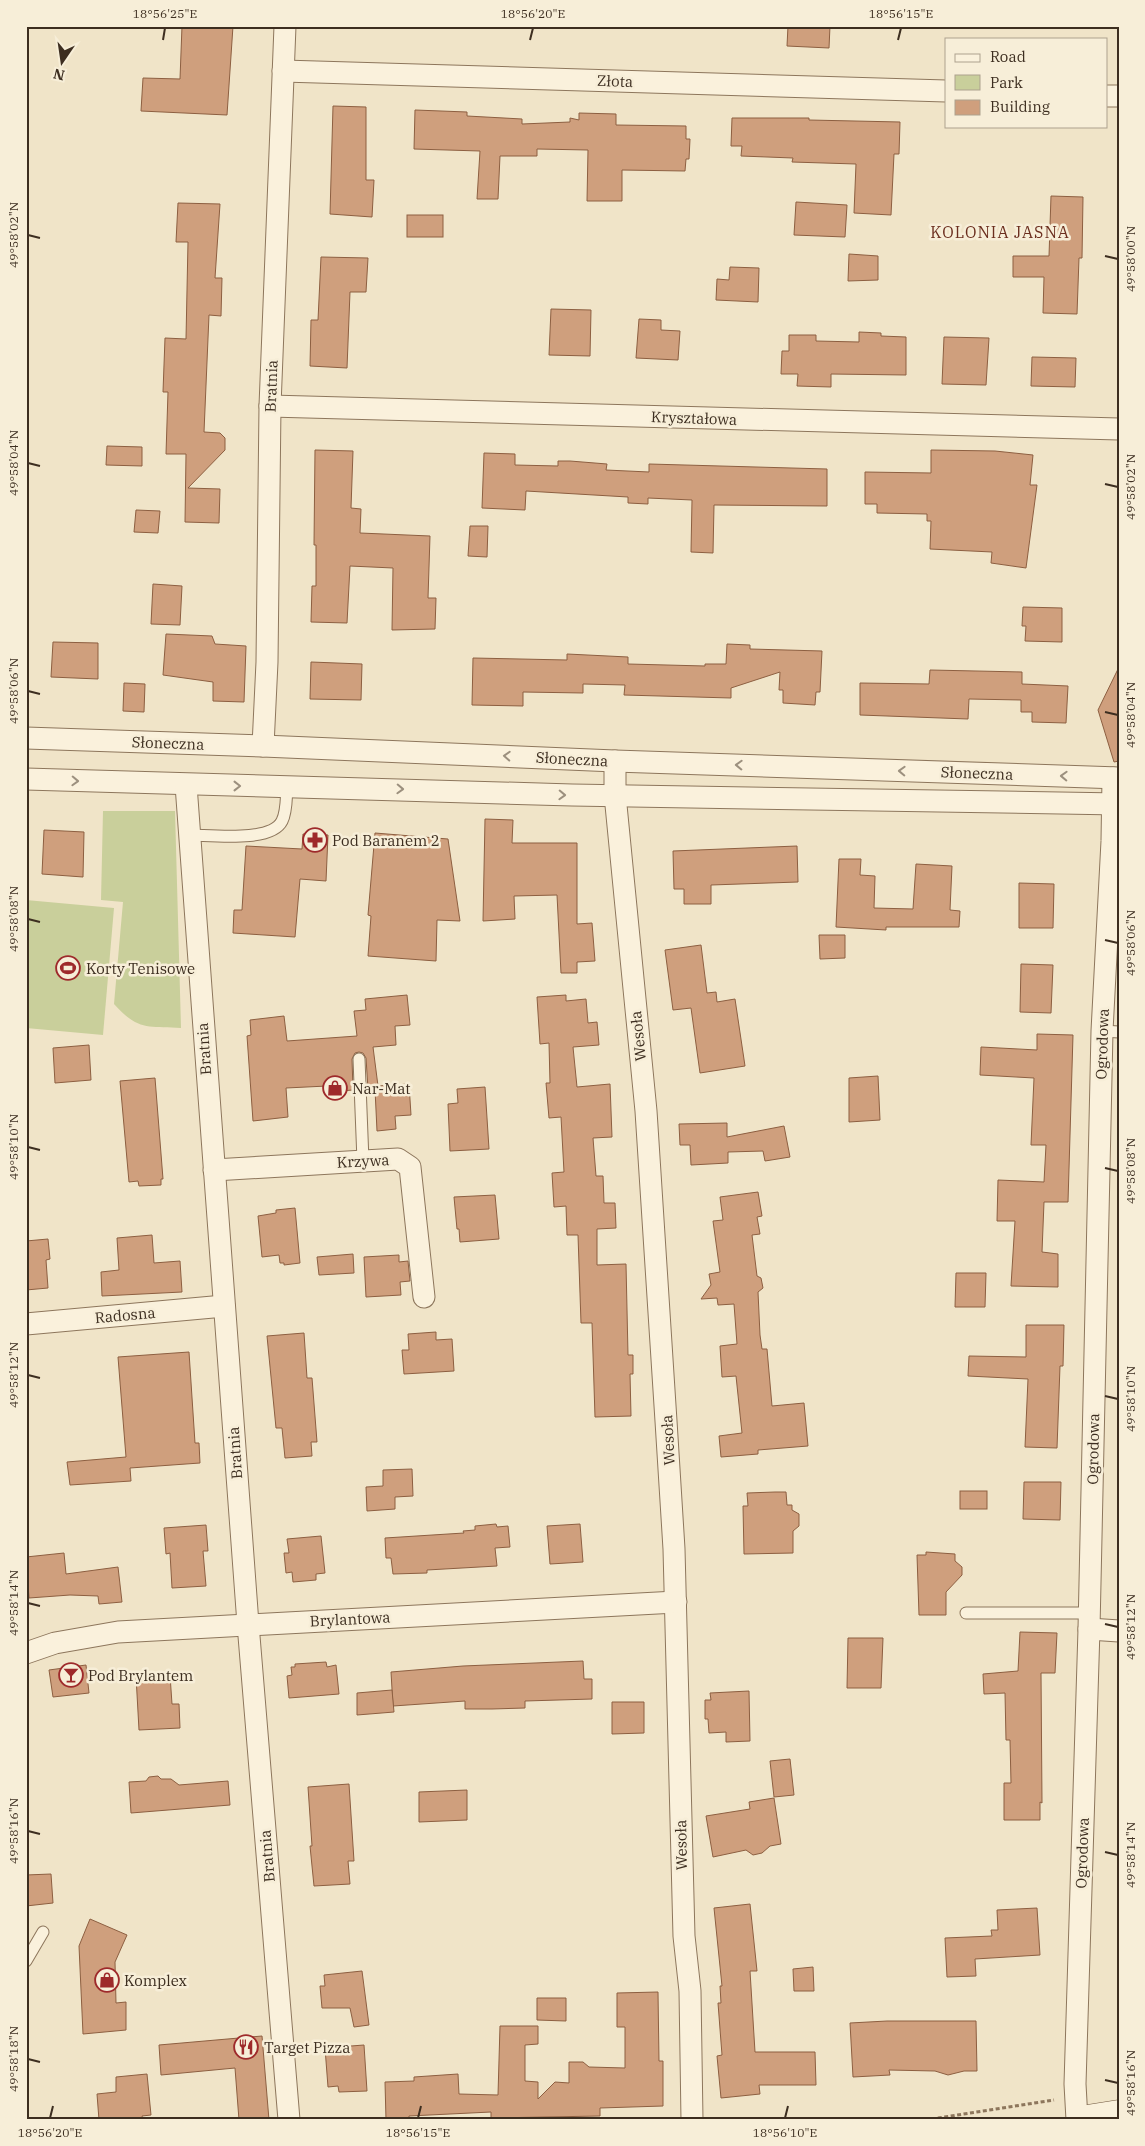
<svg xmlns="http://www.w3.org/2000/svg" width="1145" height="2146" font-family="'IBM Plex Serif',serif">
  <rect width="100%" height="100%" fill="#f0e4c8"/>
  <g fill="#c9cf9b">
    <path d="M103 811H175L181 1028C148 1026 138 1031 114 1004L123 902 101 900Z"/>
    <polygon points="26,900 114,908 103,1035 26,1028"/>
  </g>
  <g fill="#cf9f7d" stroke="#8d5f41">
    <polygon points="182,26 233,26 227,115 141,111 143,78 180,79"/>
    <polygon points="788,26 830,26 829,48 787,46"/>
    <polygon points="333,106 366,107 366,180 374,180 372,217 330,214"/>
    <polygon points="415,110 467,112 467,116 522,119 522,124 570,122 570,118 579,120 579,113 616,114 616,125 686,126 686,139 690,139 689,159 686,159 685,171 622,170 622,201 587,201 588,150 537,149 537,156 500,156 498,199 477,199 480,151 414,149"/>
    <polygon points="732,118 809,118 809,120 900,122 899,154 894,154 891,215 854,213 856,164 792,162 793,158 741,156 742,146 731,146"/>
    <polygon points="1051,196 1083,197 1082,258 1079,258 1077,314 1043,313 1044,277 1013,277 1013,256 1049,256"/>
    <polygon points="796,202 847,205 845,237 794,235"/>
    <polygon points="178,203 220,204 215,278 222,278 221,316 209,315 204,432 220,433 225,438 225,450 188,488 220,489 219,523 185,522 186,454 166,454 168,392 163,392 165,338 186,339 188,242 176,242"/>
    <rect x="407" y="215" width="36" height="22"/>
    <polygon points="849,254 878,256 878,280 848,281"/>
    <polygon points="321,257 368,258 366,292 350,292 347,368 310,366 311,320 318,320"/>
    <polygon points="730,267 759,268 758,302 716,300 717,279 729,280"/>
    <polygon points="551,309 591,310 590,356 549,355"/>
    <polygon points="639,319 661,320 661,330 680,331 678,360 636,358"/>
    <polygon points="859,332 881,333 881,336 906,337 906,375 831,374 831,387 797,386 798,374 781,374 782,351 789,351 789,335 816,335 816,341 859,342"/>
    <polygon points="944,337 989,338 986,385 942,384"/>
    <polygon points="1032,357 1076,358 1075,387 1031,386"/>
    <polygon points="107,446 142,447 142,466 106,465"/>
    <polygon points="315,450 353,451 351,508 361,509 360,533 430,536 428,598 436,598 435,629 392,630 393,568 350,566 347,623 311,622 312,586 316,586 316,545 314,545"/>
    <polygon points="931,450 995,451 1033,455 1030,485 1037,485 1026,568 991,563 992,552 930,549 931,521 927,521 927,514 877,513 877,504 865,504 865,472 931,473"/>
    <polygon points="484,453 515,454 515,465 558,466 558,461 570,461 607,464 606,470 649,472 649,464 827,469 827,506 714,505 713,553 691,552 692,500 648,498 648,504 628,503 628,497 526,491 525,510 482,508"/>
    <polygon points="136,510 160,511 158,533 134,532"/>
    <polygon points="470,526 488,526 487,557 468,556"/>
    <polygon points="153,584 182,586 180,625 151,624"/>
    <polygon points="1023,607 1062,608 1062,642 1025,641 1026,626 1022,626"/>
    <polygon points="166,634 212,636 215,644 246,646 244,702 213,701 213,682 163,675"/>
    <polygon points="53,642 98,643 98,679 51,677"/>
    <polygon points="727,644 750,645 750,649 822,651 820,692 816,692 815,705 783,703 783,690 779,690 780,672 731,688 731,698 624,695 625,685 583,684 583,693 523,692 523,706 472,705 473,658 567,660 567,654 628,657 628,664 705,666 705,664 726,664"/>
    <polygon points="311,662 362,664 361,700 310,699"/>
    <polygon points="1119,667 1119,761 1114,762 1098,710"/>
    <polygon points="930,670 1022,672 1022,684 1068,686 1066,723 1032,722 1032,712 1021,712 1021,700 969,699 968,719 860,715 860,683 929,684"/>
    <polygon points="124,683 145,684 144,712 123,711"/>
    <polygon points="485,819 513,820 512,843 577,843 577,924 592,923 595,961 577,962 577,973 561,973 557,895 514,896 515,919 483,921"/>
    <polygon points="44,830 84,832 83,877 42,874"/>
    <polygon points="375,833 448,839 460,921 437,920 436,961 368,956 371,916 368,915"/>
    <polygon points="303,834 328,835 326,881 300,879 295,937 233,933 234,910 242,910 246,846 302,849"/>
    <polygon points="797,846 798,882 711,885 711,904 684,904 684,889 674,889 673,851"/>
    <polygon points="839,859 861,859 860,875 875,876 874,908 913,909 916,864 952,866 950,910 960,911 959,927 886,927 886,930 836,927"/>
    <polygon points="1019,883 1054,884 1053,928 1019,928"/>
    <polygon points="819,935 845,935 845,958 820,959"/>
    <polygon points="701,945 707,993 716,992 717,1002 735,999 745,1066 700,1073 691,1008 673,1010 665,950"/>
    <polygon points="1021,964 1053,965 1051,1013 1020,1012"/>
    <polygon points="407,995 410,1025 395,1026 396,1045 373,1047 378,1086 409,1084 411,1115 395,1116 396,1129 377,1131 375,1089 368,1089 366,1058 363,1053 359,1052 355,1053 352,1059 353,1090 327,1092 327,1086 286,1088 288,1117 253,1121 247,1036 251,1035 250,1020 284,1016 287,1041 357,1036 354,1011 366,1010 365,999"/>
    <polygon points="566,995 566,1001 586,999 588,1023 597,1022 599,1045 573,1047 577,1087 610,1084 612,1137 593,1138 596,1176 603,1176 604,1203 615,1203 616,1228 597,1229 597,1265 626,1264 628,1355 633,1355 633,1374 630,1374 631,1416 595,1417 592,1323 581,1323 578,1235 567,1235 566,1206 554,1207 552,1173 564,1172 561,1117 549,1118 546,1083 550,1083 549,1043 540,1044 537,997"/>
    <polygon points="1037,1034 1073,1035 1068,1202 1044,1202 1042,1252 1058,1254 1058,1287 1011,1286 1015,1221 997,1221 998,1180 1044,1182 1046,1145 1031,1145 1034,1078 980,1075 981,1047 1037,1050"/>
    <polygon points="89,1045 91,1080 55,1083 53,1048"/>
    <polygon points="878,1076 880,1120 849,1122 849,1078"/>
    <polygon points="155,1078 163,1179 161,1179 161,1185 139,1186 138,1181 129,1182 120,1081"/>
    <polygon points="485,1087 489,1149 450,1151 448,1104 458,1103 457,1089"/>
    <polygon points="727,1123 727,1137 784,1126 790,1157 765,1161 763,1151 728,1152 728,1163 691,1165 690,1145 680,1145 679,1124"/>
    <polygon points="758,1192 762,1216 757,1217 760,1234 752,1235 757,1276 761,1278 763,1288 758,1292 760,1335 762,1349 767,1349 772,1406 804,1403 808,1446 758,1450 758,1454 721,1457 719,1436 742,1433 736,1376 722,1377 720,1346 737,1344 734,1304 718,1305 717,1298 701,1299 711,1285 709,1274 720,1272 713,1221 723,1220 720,1197"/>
    <polygon points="495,1195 499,1239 460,1242 459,1229 457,1229 454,1197"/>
    <polygon points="295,1208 300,1263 284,1265 284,1263 280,1263 279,1255 262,1257 258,1216 276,1213 276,1210"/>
    <polygon points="152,1235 154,1263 180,1261 182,1292 102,1296 101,1272 119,1270 117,1238"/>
    <polygon points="48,1239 50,1259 46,1260 48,1288 26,1290 26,1241"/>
    <polygon points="353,1254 354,1273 319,1275 317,1257"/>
    <polygon points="399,1255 399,1262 408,1261 410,1281 400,1282 401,1295 366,1297 364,1257"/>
    <polygon points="956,1273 986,1273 985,1307 955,1307"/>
    <polygon points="1026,1325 1064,1325 1063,1366 1060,1366 1057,1448 1025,1447 1028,1379 968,1376 969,1356 1026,1357"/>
    <polygon points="436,1332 436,1340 452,1339 454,1371 404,1374 402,1350 409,1350 408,1334"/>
    <polygon points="304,1333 307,1378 312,1378 317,1442 311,1442 312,1456 285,1458 282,1428 276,1428 267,1336"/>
    <polygon points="189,1352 195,1443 199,1443 200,1463 130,1468 131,1481 70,1485 67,1462 126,1457 118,1357"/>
    <polygon points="412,1469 413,1496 395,1497 395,1509 367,1511 366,1487 383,1486 383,1470"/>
    <polygon points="1024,1482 1061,1482 1060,1520 1023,1519"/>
    <rect x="960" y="1491" width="27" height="18"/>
    <polygon points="775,1492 786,1492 787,1505 792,1505 792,1510 799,1514 799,1526 793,1531 793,1553 744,1554 743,1506 748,1506 747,1493"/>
    <polygon points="496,1524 497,1527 508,1526 510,1547 495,1548 497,1566 427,1570 427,1573 393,1574 391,1558 386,1558 385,1538 464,1533 463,1531 475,1530 475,1526"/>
    <polygon points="580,1524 583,1562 550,1564 547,1526"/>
    <polygon points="206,1525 208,1551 203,1551 206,1586 172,1588 170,1553 166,1554 164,1528"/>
    <polygon points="321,1536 325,1573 316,1574 316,1580 293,1582 292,1572 286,1573 284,1553 289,1553 287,1539"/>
    <polygon points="926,1552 955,1554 955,1561 962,1567 962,1575 946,1592 946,1615 919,1615 917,1555 926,1555"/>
    <polygon points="64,1553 66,1574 118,1567 122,1602 99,1604 98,1596 70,1595 29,1598 26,1557"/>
    <polygon points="1020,1632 1057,1633 1055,1673 1041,1673 1042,1803 1040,1802 1040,1820 1004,1820 1004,1783 1011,1783 1010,1740 1006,1740 1005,1693 984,1694 983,1674 1018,1671"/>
    <polygon points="848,1638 883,1638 881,1688 847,1688"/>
    <polygon points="583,1661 584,1679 592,1679 592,1699 525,1701 525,1708 492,1709 465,1709 465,1701 393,1706 391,1672 463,1666"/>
    <polygon points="326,1662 327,1667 336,1665 339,1694 289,1698 287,1676 292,1675 291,1667 295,1667 295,1664"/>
    <polygon points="86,1665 89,1693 53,1697 49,1670"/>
    <polygon points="170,1675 172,1704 179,1704 180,1728 139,1730 136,1676"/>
    <polygon points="392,1690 394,1712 357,1715 357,1693"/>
    <polygon points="749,1691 750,1741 726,1742 726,1732 709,1733 708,1719 705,1719 705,1700 711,1700 710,1693"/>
    <polygon points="612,1702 644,1702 644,1733 612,1734"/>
    <polygon points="790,1759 794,1795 774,1797 770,1761"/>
    <polygon points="158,1776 161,1779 171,1779 179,1785 228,1781 230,1805 131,1813 129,1782 146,1781 149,1777"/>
    <polygon points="349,1784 354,1861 348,1861 350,1884 314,1886 310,1846 312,1846 308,1787"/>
    <polygon points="467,1790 467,1820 419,1822 419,1792"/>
    <polygon points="774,1798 781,1844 770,1846 762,1853 753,1855 746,1850 713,1857 706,1816 750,1809 749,1802"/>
    <polygon points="51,1874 53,1903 26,1906 26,1875"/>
    <polygon points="750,1904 757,1971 750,1971 755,2052 815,2052 816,2085 759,2085 760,2094 721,2098 717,2056 722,2055 718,2003 721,2003 720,1986 722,1986 714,1908"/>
    <polygon points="1037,1908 1040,1955 975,1959 976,1976 947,1977 945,1938 992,1936 991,1930 998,1930 997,1910"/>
    <polygon points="90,1919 127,1935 115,1962 116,2003 126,2002 126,2030 83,2034 79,1946"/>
    <polygon points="813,1967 814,1991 794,1991 793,1969"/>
    <polygon points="362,1971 369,2025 354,2027 350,2008 322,2008 320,1986 325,1986 324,1975"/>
    <polygon points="658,1992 659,2061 663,2061 663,2106 600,2108 600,2116 491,2118 491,2112 409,2116 409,2119 386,2120 385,2082 414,2081 414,2077 458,2074 459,2094 498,2095 500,2026 538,2026 538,2044 525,2045 525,2081 538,2082 538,2099 555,2082 569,2083 569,2062 583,2062 589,2067 625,2068 625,2027 617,2027 617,1993"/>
    <polygon points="537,1998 566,1998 566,2021 537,2020"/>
    <polygon points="887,2021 976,2021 977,2071 964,2071 948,2075 935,2071 889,2070 890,2075 853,2077 850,2023"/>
    <polygon points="262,2036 269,2120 239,2120 235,2068 161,2075 159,2045"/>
    <polygon points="364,2045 367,2091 339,2092 338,2086 328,2087 325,2048"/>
    <polygon points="147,2074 151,2115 142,2116 143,2120 99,2120 97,2094 116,2092 116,2077"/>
  </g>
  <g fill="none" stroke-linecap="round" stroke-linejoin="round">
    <g stroke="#8d765c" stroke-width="13">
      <g id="service">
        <path d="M188 835C210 835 271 843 282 821 287 811 286 798 287 787"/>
        <polyline points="1102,1031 1119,1032"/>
        <polyline points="359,1059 363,1161"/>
        <polyline points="966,1613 1089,1613"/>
        <polyline points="26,1961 43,1932"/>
      </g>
    </g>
    <g stroke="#8d765c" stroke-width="23">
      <g id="minor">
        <polyline points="283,71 946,91"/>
        <polyline points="1106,96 1119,96"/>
        <polyline points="270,406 1119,429"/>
        <polyline points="26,738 263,746 615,761 1119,778"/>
        <polyline points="263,746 267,662 270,406 285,26"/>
        <polyline points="615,761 615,795 646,1111 666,1421 674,1549 684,1936 690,1991 692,2120"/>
        <polyline points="26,779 572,795 1119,804"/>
        <polyline points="186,785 248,1624 289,2120"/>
        <polyline points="214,1170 398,1159 410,1167 424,1297"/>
        <polyline points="26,1324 224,1306"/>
        <polyline points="1089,1629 1119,1631"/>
        <polyline points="26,1653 55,1643 118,1632 676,1602"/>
        <polyline points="1077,2120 1075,2084 1089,1629 1102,1031 1112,841 1113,778"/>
      </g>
    </g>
    <g stroke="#6f573f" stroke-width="29">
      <polyline id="secondary" points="1081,2120 1119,2114"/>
    </g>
    <polyline stroke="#8d765c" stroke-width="3" stroke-dasharray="4 2.5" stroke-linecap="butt" points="925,2120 1054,2100"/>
    <use href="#service" stroke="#faf1dc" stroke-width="11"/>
    <use href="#minor" stroke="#faf1dc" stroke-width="21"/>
    <use href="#secondary" stroke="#faf1dc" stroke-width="28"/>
  </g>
  <defs><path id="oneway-chevron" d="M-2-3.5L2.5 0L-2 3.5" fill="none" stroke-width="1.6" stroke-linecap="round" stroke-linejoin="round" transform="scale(1.25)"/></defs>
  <g stroke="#9c907e">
    <use href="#oneway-chevron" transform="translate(507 756) rotate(-177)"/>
    <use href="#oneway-chevron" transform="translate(739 765) rotate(-178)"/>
    <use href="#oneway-chevron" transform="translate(902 771) rotate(-178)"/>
    <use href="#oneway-chevron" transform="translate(1064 776) rotate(-178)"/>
    <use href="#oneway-chevron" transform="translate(75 781) rotate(2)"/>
    <use href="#oneway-chevron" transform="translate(237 786)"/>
    <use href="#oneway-chevron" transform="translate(400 789) rotate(2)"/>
    <use href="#oneway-chevron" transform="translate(562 795) rotate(2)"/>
  </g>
  <path fill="none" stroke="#3d2e20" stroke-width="2" d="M163 40 165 28M530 40 533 28M898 40 901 28M28 235 40 238M1105 256 1118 259M28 463 40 466M1105 484 1118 487M28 691 40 694M1105 712 1118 715M28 919 40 922M1105 940 1118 943M28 1147 40 1150M1105 1168 1118 1171M28 1375 40 1378M1105 1396 1118 1399M28 1603 40 1606M1105 1624 1118 1627M28 1831 40 1834M1105 1852 1118 1855M28 2059 40 2062M1105 2080 1118 2083M50 2118 53 2106M418 2118 421 2106M785 2118 788 2106"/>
  <defs>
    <g id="pharmacy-ring" transform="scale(1.25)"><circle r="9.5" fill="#f7eed8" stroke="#9e2a2b" stroke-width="1.5"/><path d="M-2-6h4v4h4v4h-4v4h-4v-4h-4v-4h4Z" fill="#9e2a2b"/></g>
    <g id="stadium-ring" transform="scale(1.25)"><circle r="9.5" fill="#f7eed8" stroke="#9e2a2b" stroke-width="1.5"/><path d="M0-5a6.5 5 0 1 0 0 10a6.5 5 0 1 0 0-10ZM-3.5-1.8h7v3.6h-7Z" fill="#9e2a2b"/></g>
    <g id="shop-ring" transform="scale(1.25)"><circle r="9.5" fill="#f7eed8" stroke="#9e2a2b" stroke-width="1.5"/><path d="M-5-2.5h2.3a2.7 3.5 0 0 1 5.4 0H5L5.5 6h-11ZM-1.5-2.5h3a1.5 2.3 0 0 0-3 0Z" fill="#9e2a2b"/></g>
    <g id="bar-ring" transform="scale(1.25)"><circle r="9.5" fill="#f7eed8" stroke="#9e2a2b" stroke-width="1.5"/><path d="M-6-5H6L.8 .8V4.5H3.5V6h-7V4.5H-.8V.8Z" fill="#9e2a2b"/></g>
    <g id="restaurant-ring" transform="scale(1.25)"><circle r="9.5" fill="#f7eed8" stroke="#9e2a2b" stroke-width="1.5"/><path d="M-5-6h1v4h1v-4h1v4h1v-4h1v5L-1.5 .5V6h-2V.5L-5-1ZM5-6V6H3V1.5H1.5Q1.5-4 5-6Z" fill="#9e2a2b"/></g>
  </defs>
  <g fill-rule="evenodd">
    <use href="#pharmacy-ring" x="315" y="840"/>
    <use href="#stadium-ring" x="68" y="968"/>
    <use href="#shop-ring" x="335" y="1088"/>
    <use href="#bar-ring" x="71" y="1675"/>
    <use href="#shop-ring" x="107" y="1980"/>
    <use href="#restaurant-ring" x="246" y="2047"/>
  </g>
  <g text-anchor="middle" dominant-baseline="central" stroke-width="5" stroke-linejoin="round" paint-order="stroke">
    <g font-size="15" fill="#3d2e20" stroke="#f7eed8">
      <text transform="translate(615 81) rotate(2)">Złota</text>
      <text transform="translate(271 386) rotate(-88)">Bratnia</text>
      <text transform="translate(694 418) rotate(2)">Kryształowa</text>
      <text transform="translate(168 743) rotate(2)">Słoneczna</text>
      <text transform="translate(572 759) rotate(3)">Słoneczna</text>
      <text transform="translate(977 773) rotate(2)">Słoneczna</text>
      <text transform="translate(638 1036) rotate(-96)">Wesoła</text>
      <text transform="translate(1102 1044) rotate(-88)">Ogrodowa</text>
      <text transform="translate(204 1049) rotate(-94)">Bratnia</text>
      <text transform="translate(363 1161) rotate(-3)">Krzywa</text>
      <text transform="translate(125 1315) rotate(-5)">Radosna</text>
      <text transform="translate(668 1440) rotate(-93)">Wesoła</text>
      <text transform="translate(1093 1449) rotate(-89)">Ogrodowa</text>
      <text transform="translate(235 1453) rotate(-94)">Bratnia</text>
      <text transform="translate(350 1619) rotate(-3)">Brylantowa</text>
      <text transform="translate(681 1845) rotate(-91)">Wesoła</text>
      <text transform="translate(1082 1853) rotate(-88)">Ogrodowa</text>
      <text transform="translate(267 1856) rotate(-95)">Bratnia</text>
    </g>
    <g font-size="15" fill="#3d2e20" stroke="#f7eed8" text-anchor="start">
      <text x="332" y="840">Pod Baranem 2</text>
      <text x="86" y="968">Korty Tenisowe</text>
      <text x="352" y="1088">Nar-Mat</text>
      <text x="88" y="1675">Pod Brylantem</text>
      <text x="124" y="1980">Komplex</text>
      <text x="264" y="2047">Target Pizza</text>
    </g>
    <g font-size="16" letter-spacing="1" fill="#6b2e1e" stroke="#f7eed8">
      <text x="1000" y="232">KOLONIA JASNA</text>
    </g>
  </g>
  <rect width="1145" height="2146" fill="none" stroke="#f7eed8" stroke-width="55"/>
  <rect x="945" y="38" width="162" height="90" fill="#f7eed8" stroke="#ada18e"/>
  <rect x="955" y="54" width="25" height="8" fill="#faf1dc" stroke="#ada18e"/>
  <text x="990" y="62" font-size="15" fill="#3d2e20">Road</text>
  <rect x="955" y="75" width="25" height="15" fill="#c9cf9b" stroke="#ada18e"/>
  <text x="990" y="88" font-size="15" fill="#3d2e20">Park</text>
  <rect x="955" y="100" width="25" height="15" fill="#cf9f7d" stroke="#ada18e"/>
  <text x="990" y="112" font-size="15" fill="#3d2e20">Building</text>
  <g transform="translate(62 62) rotate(193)" stroke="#f7eed8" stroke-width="4" paint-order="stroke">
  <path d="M0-4L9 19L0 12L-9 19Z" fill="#3d2e20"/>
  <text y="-8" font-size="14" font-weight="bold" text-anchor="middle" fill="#3d2e20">N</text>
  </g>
  <rect x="28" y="28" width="1090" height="2090" fill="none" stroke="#3d2e20" stroke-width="2"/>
  <g font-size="12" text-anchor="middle" fill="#3d2e20">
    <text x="165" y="18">18°56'25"E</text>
    <text x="533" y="18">18°56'20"E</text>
    <text x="901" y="18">18°56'15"E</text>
    <text transform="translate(14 235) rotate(-90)" y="4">49°58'02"N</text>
    <text transform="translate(1131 259) rotate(-90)" y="4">49°58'00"N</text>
    <text transform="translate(14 463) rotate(-90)" y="4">49°58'04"N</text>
    <text transform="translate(1131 487) rotate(-90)" y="4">49°58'02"N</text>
    <text transform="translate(14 691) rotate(-90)" y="4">49°58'06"N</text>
    <text transform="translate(1131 715) rotate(-90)" y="4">49°58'04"N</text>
    <text transform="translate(14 919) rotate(-90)" y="4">49°58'08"N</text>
    <text transform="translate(1131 943) rotate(-90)" y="4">49°58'06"N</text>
    <text transform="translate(14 1147) rotate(-90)" y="4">49°58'10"N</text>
    <text transform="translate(1131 1171) rotate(-90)" y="4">49°58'08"N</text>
    <text transform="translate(14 1375) rotate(-90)" y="4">49°58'12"N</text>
    <text transform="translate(1131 1399) rotate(-90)" y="4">49°58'10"N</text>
    <text transform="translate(14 1603) rotate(-90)" y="4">49°58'14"N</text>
    <text transform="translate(1131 1627) rotate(-90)" y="4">49°58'12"N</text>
    <text transform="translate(14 1831) rotate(-90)" y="4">49°58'16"N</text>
    <text transform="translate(1131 1855) rotate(-90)" y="4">49°58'14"N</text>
    <text transform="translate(14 2059) rotate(-90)" y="4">49°58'18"N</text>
    <text transform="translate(1131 2083) rotate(-90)" y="4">49°58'16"N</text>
    <text x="50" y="2137">18°56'20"E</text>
    <text x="418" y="2137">18°56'15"E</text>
    <text x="785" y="2137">18°56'10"E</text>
  </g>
</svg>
